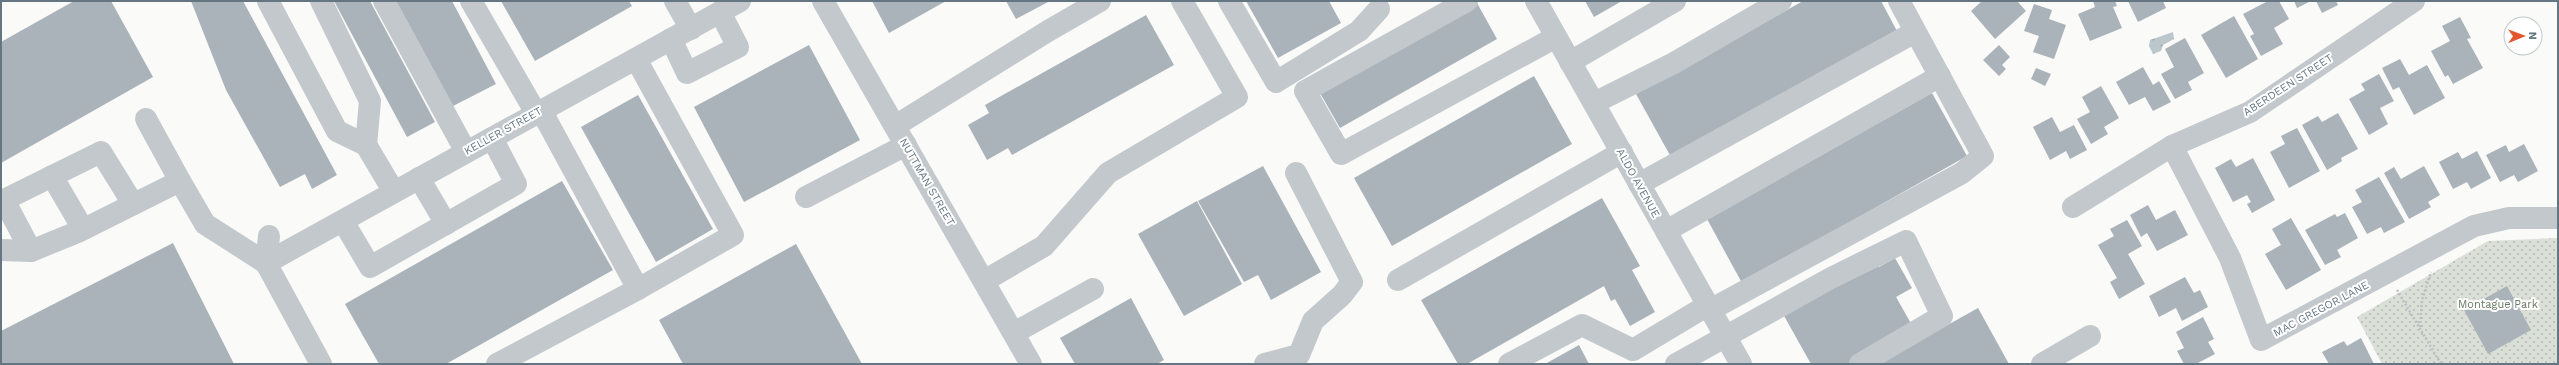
<svg xmlns="http://www.w3.org/2000/svg" width="2559" height="365" font-family="'Work Sans',sans-serif">
  <defs>
    <pattern id="park-dots" width="8" height="8" patternUnits="userSpaceOnUse"><rect width="8" height="8" fill="#dadfd7"/><path d="M2 2h.1M6 6h.1" fill="none" stroke="#b4b9b4" stroke-width="1.8" stroke-linecap="round"/></pattern>
    <pattern id="water-ripples" width="26" height="14" patternUnits="userSpaceOnUse"><rect width="26" height="14" fill="#bbc7cb"/><path d="M2 4q2-2 4 0t4 0M15 11q2-2 4 0t4 0" fill="none" stroke="#9ca6aa"/></pattern>
  </defs>
  <rect width="100%" height="100%" fill="#fafaf8"/>
  <polygon fill="url(#park-dots)" points="2558,238 2558,364 2382,364 2357,317 2488,241"/>
  <polygon fill="url(#water-ripples)" points="2173,32 2174,39 2163,45 2161,51 2153,54 2149,46 2150,40"/>
  <g fill="#aab3b9">
    <polygon points="74,1 111,1 153,77 1,163 1,42"/>
    <polygon points="191,1 243,1 337,175 312,189 305,174 280,187 226,90"/>
    <polygon points="334,1 370,1 435,122 407,137"/>
    <polygon points="396,1 452,1 496,84 453,106"/>
    <polygon points="501,1 629,1 632,6 535,61"/>
    <polygon points="872,1 946,1 889,33"/>
    <polygon points="1006,1 1050,1 1016,19"/>
    <polygon points="1246,1 1329,1 1341,23 1278,58"/>
    <polygon points="1585,1 1622,1 1594,17"/>
    <polygon points="1803,1 1881,1 1897,31 1671,157 1636,94"/>
    <polygon points="1982,1 2017,1 2026,11 1995,39 1971,11"/>
    <polygon points="2093,1 2115,1 2117,6 2113,7 2122,28 2090,41 2078,14 2095,7"/>
    <polygon points="2128,1 2163,1 2166,8 2138,22"/>
    <polygon points="2268,1 2279,1 2289,19 2274,28 2283,44 2261,56 2250,36 2254,34 2243,14"/>
    <polygon points="2294,1 2311,1 2297,8"/>
    <polygon points="2316,1 2336,1 2338,5 2322,13"/>
    <polygon points="1477,3 1497,39 1340,128 1320,93"/>
    <polygon points="2034,4 2052,10 2049,19 2066,25 2054,59 2033,52 2039,36 2024,31"/>
    <polygon points="1146,15 1174,65 1012,155 1008,148 987,160 968,125 989,113 985,105"/>
    <polygon points="2234,16 2258,59 2226,78 2201,35"/>
    <polygon points="2460,17 2471,38 2467,39 2483,68 2453,84 2448,75 2445,77 2431,51 2450,41 2442,26"/>
    <polygon points="2185,38 2204,73 2188,82 2192,90 2175,99 2161,74 2174,67 2165,49"/>
    <polygon points="809,45 860,140 744,202 694,107"/>
    <polygon points="1999,45 2010,57 2002,65 2006,69 1999,76 1983,60"/>
    <polygon points="2400,59 2409,75 2427,65 2445,98 2414,115 2399,87 2393,90 2382,68"/>
    <polygon points="2143,67 2153,85 2159,81 2171,102 2153,111 2145,97 2129,105 2116,82"/>
    <polygon points="2036,68 2051,74 2045,86 2031,79"/>
    <polygon points="2379,74 2394,101 2380,108 2388,124 2369,135 2349,99 2365,90 2361,84"/>
    <polygon points="1534,76 1572,144 1392,246 1354,178"/>
    <polygon points="2101,86 2119,118 2104,127 2108,134 2091,144 2077,119 2090,112 2082,97"/>
    <polygon points="1932,93 1967,156 1742,283 1707,219"/>
    <polygon points="638,95 713,229 656,262 581,127"/>
    <polygon points="2338,113 2358,149 2341,158 2342,161 2327,170 2302,125 2318,116 2322,122"/>
    <polygon points="2052,117 2060,132 2074,125 2087,150 2070,159 2066,151 2050,160 2033,127"/>
    <polygon points="2297,128 2320,171 2289,188 2270,152 2285,144 2281,136"/>
    <polygon points="2524,144 2538,171 2518,182 2514,175 2500,182 2486,155 2506,145 2509,152"/>
    <polygon points="2477,151 2491,178 2471,189 2467,182 2453,189 2439,162 2458,152 2462,159"/>
    <polygon points="2253,158 2275,200 2252,213 2247,204 2251,202 2247,195 2233,202 2215,168 2231,159 2236,167"/>
    <polygon points="1263,166 1321,272 1271,300 1258,275 1244,282 1198,201"/>
    <polygon points="2424,166 2440,195 2428,202 2431,207 2409,219 2384,173 2394,167 2401,179"/>
    <polygon points="2379,177 2405,222 2384,233 2381,227 2367,234 2352,207 2362,202 2355,190"/>
    <polygon points="562,181 613,270 446,364 379,364 345,304"/>
    <polygon points="1602,198 1640,266 1632,270 1655,312 1630,326 1615,299 1611,301 1604,286 1467,364 1458,364 1421,300"/>
    <polygon points="1197,201 1242,284 1184,316 1138,234"/>
    <polygon points="2148,205 2156,220 2175,210 2188,235 2157,251 2147,233 2141,237 2130,215"/>
    <polygon points="2345,213 2358,238 2337,250 2341,257 2325,265 2305,230 2335,214 2337,217"/>
    <polygon points="2291,218 2321,270 2286,290 2265,254 2281,245 2272,229"/>
    <polygon points="2127,220 2142,246 2128,254 2145,284 2119,299 2110,282 2117,278 2098,245 2114,236 2110,229"/>
    <polygon points="173,243 234,364 1,364 1,331"/>
    <polygon points="796,244 862,364 683,364 659,320"/>
    <polygon points="1895,258 1912,288 1896,297 1913,327 1847,364 1811,364 1783,314 1876,261 1879,267"/>
    <polygon points="2185,277 2194,293 2200,290 2208,307 2182,321 2176,308 2159,317 2149,296"/>
    <polygon points="2507,286 2531,330 2488,354 2464,310"/>
    <polygon points="1131,298 1164,360 1157,364 1075,364 1060,338"/>
    <polygon points="1978,308 2009,364 1878,364"/>
    <polygon points="2203,317 2214,339 2208,342 2215,354 2196,364 2184,364 2177,351 2184,348 2176,332"/>
    <polygon points="2361,338 2374,364 2329,364 2322,352 2344,341 2347,346"/>
    <polygon points="1579,345 1589,364 1545,364"/>
  </g>
  <g fill="none" stroke-linecap="round" stroke-linejoin="round">
    <g stroke="#bbbfc2" stroke-width="2.5" stroke-dasharray="2 2" stroke-linecap="butt">
      <polyline points="2397,290 2441,364"/>
      <polyline points="2420,327 2422,300 2431,272"/>
    </g>
    <g stroke="#c3c8cc" stroke-width="22">
      <polyline points="268,1 337,131 366,145 394,192"/>
      <polyline points="321,1 370,101 366,145"/>
      <polyline points="384,1 466,152"/>
      <polyline points="471,1 536,113"/>
      <polyline points="675,1 691,29"/>
      <polyline points="823,1 1031,364"/>
      <polyline points="1229,1 1276,82 1359,31 1379,9"/>
      <polyline points="1467,1 1305,91 1341,154 1556,37"/>
      <polyline points="1536,1 1741,364"/>
      <polyline points="671,39 687,73 738,47 720,12"/>
      <polyline points="1570,62 1675,1"/>
      <polyline points="1594,103 1674,63 1781,1"/>
      <polyline points="541,110 638,289 733,235 636,59"/>
      <polyline points="146,119 180,181"/>
      <polyline points="895,126 1048,31 1100,1"/>
      <polyline points="2172,146 2230,258 2261,340 2474,226 2509,218 2558,218"/>
      <polyline points="52,176 83,229"/>
      <polyline points="419,178 446,224"/>
      <polyline points="1639,184 1915,32"/>
      <polyline points="806,197 906,145"/>
      <polyline points="2073,207 2172,146 2250,112 2414,1"/>
      <polyline points="343,221 370,267 516,184 492,138"/>
      <polyline points="1666,231 1940,76"/>
      <polyline points="269,236 266,263 321,364"/>
      <polyline points="1,250 31,251 80,231 180,181 205,224 266,263 740,1"/>
      <polyline points="31,251 4,200 101,152 133,204"/>
      <polyline points="1398,280 1622,152"/>
      <polyline points="984,281 1044,246 1108,173 1237,97 1182,1"/>
      <polyline points="1710,310 1962,173 1983,156 1899,1"/>
      <polyline points="1014,333 1093,289"/>
      <polyline points="497,364 638,289"/>
      <polyline points="1265,364 1299,355 1313,321 1342,295 1352,282 1296,173"/>
      <polyline points="1509,364 1582,325 1633,350 1708,305"/>
      <polyline points="1676,364 1831,278 1906,241 1942,316 1860,364"/>
      <polyline points="2042,364 2090,336"/>
    </g>
  </g>
  <g text-anchor="middle" dominant-baseline="central" stroke-width="4" stroke-linejoin="round" paint-order="stroke">
    <g font-size="11" fill="#657683" stroke="#fff">
      <text transform="translate(2288 85) rotate(-33)">ABERDEEN STREET</text>
      <text transform="translate(503 131) rotate(-29)">KELLER STREET</text>
      <text transform="translate(927 182) rotate(60)">NUTTMAN STREET</text>
      <text transform="translate(1638 183) rotate(61)">ALDO AVENUE</text>
      <text transform="translate(2321 309) rotate(-28)">MAC GREGOR LANE</text>
    </g>
    <g font-size="11" fill="#687a64" stroke="#fff">
      <text x="2498" y="304">Montague Park</text>
    </g>
  </g>
  <rect width="2559" height="365" fill="none" stroke="#657683" stroke-width="4"/>
  <g transform="translate(2523 36) rotate(89)"><circle r="19" fill="#ffffff" stroke="#c1c8cd"/>
  <path d="M0-3L7 15L0 10L-7 15Z" fill="#e4572e"/>
  <text y="-6" font-size="11" font-weight="bold" text-anchor="middle" fill="#657683">N</text>
  </g>
</svg>
